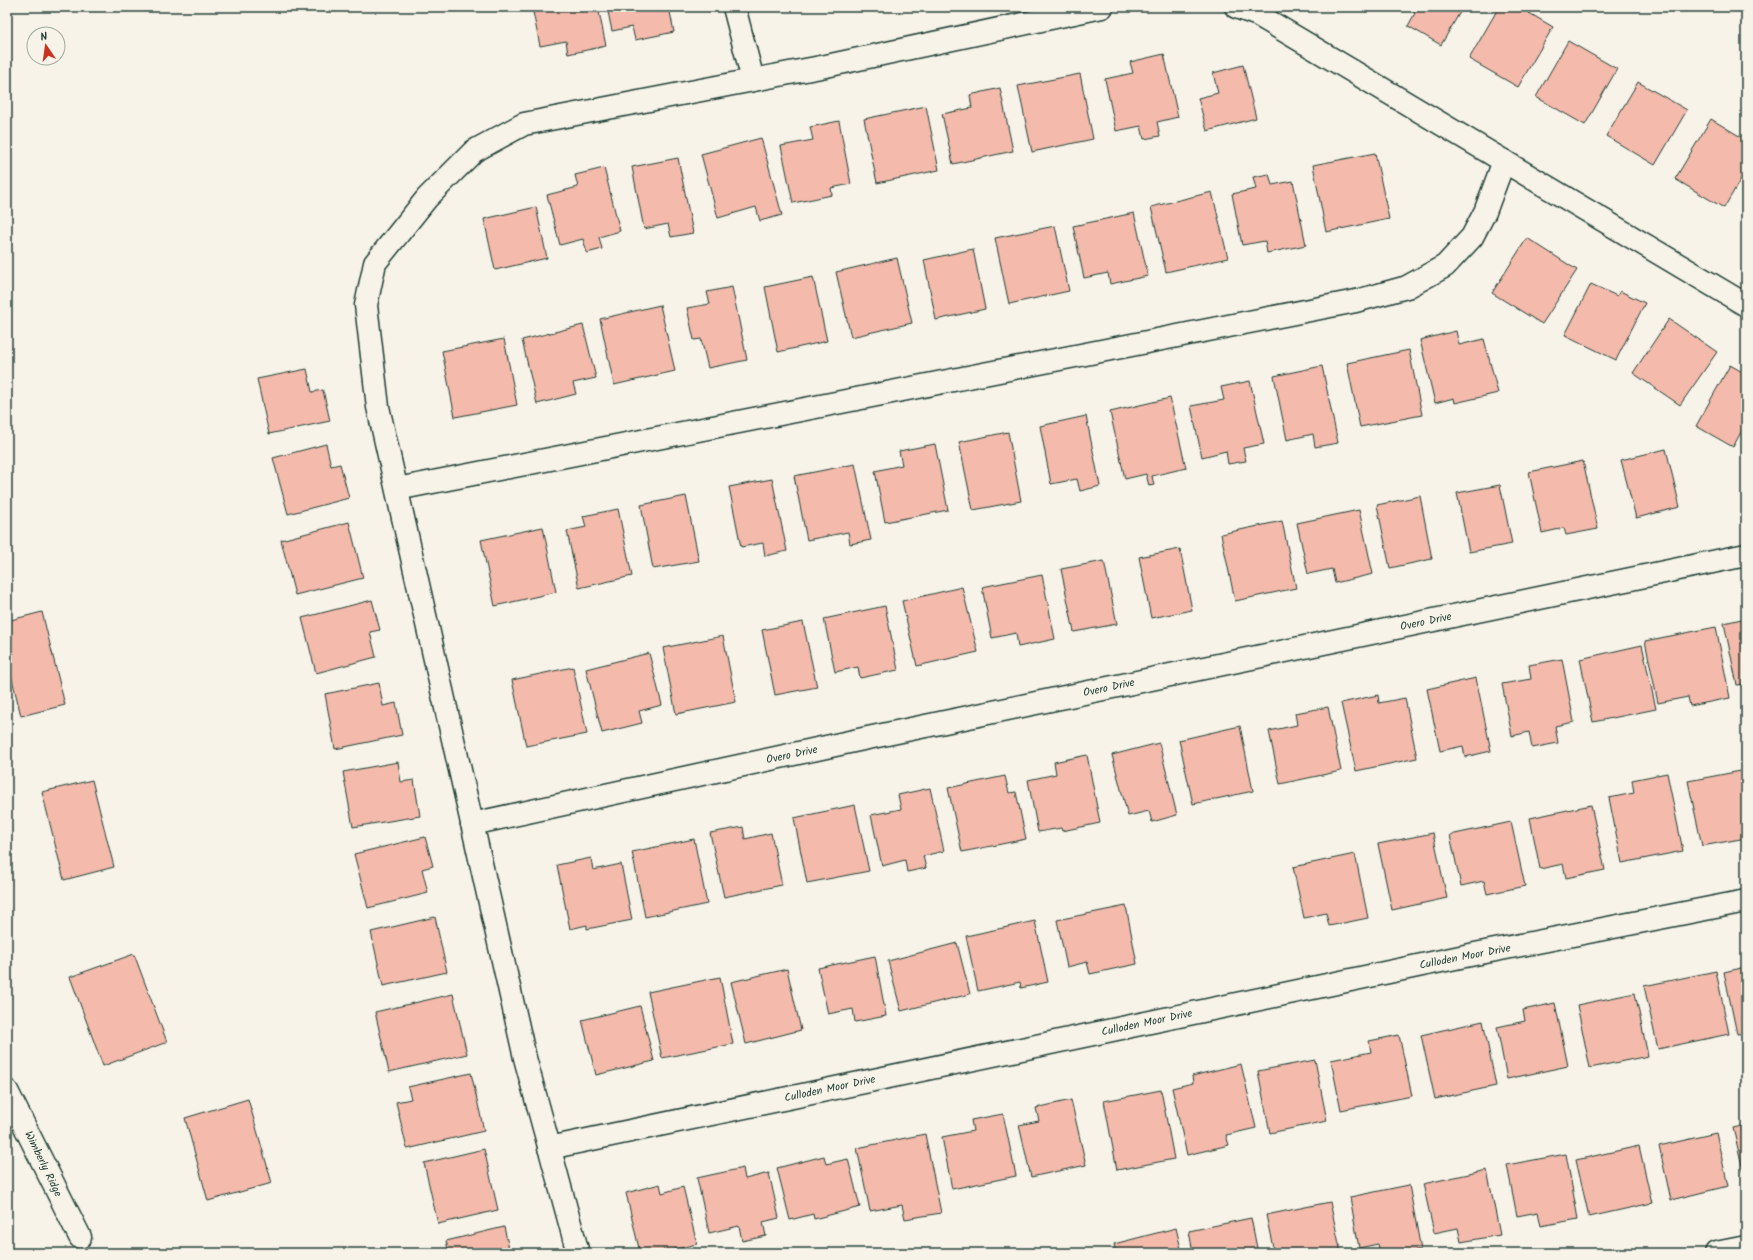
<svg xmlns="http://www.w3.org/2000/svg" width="1753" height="1260" font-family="Kalam,sans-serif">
  <rect width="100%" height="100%" fill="#f7f3e8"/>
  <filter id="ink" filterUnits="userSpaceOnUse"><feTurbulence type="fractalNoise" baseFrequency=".025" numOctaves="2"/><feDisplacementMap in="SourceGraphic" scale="8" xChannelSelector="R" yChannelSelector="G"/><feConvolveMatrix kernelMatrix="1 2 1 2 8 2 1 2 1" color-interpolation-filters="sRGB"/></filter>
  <g filter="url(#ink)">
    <g fill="#f4baac" stroke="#1f3d34">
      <polygon points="532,7 598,7 606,46 568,54 566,41 540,46"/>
      <polygon points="607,7 669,7 674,32 635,40 632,27 612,31"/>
      <polygon points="1405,7 1463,7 1441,45 1408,26 1415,13"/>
      <polygon points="1499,7 1519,7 1553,27 1518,87 1469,59"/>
      <polygon points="1568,41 1617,69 1585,125 1536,97"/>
      <polygon points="1164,54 1178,117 1157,122 1160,136 1144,139 1141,126 1116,131 1105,79 1133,73 1130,62"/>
      <polygon points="1243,65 1256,118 1207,131 1198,98 1218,93 1213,73"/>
      <polygon points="1080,74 1093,139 1032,152 1018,86"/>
      <polygon points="1638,82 1687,110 1655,165 1606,136"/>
      <polygon points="1000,88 1013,151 953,164 942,114 972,108 970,95"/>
      <polygon points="926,106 939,170 877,183 864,119"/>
      <polygon points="1711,119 1746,140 1746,170 1724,208 1675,179"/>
      <polygon points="839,121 851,184 831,188 832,195 793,203 781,146 813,140 810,127"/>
      <polygon points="761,138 782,215 760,221 756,207 718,218 701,154"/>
      <polygon points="1375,153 1389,219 1326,232 1313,165"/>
      <polygon points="678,158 693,233 671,237 668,224 644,229 632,167"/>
      <polygon points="604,168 620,231 599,237 602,249 587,253 583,239 560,245 547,195 578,187 575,175"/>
      <polygon points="1269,174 1272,185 1293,181 1306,245 1267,253 1265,241 1242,245 1232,194 1256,189 1253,177"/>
      <polygon points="1212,192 1228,258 1166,272 1151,207"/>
      <polygon points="536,207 547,258 495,270 484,219"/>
      <polygon points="1134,213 1148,276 1110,284 1108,273 1084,278 1073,226"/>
      <polygon points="1055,226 1069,291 1009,304 995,238"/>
      <polygon points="1527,238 1577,270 1542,324 1492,293"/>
      <polygon points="973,249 985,309 936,320 924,260"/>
      <polygon points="897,258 912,323 851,337 836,272"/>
      <polygon points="813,277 827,341 778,352 765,287"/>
      <polygon points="1591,284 1617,296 1620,291 1645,303 1616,360 1565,335"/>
      <polygon points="732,287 747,360 708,368 701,339 694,340 687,308 710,304 707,292"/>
      <polygon points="660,305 675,371 614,385 600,319"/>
      <polygon points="1669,319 1717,352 1680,405 1633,373"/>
      <polygon points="583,325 596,378 573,383 576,394 537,404 522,340"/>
      <polygon points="1456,331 1459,345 1484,339 1498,393 1455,403 1454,398 1435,403 1420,340"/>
      <polygon points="504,339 517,405 455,417 442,351"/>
      <polygon points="1409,350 1422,415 1360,427 1347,363"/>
      <polygon points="1730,365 1746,374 1746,423 1733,447 1696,426"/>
      <polygon points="1322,366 1338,443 1315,447 1313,434 1287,440 1274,376"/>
      <polygon points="307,369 312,392 323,390 330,421 269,434 257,379"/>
      <polygon points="1250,381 1264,444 1243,448 1246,461 1228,464 1226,451 1202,457 1191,406 1224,400 1221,387"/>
      <polygon points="1170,398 1186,468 1152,476 1154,485 1149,486 1146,474 1125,479 1110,412"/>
      <polygon points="1086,416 1100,486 1080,491 1077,479 1051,484 1040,426"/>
      <polygon points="1008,432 1021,501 973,510 959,442"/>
      <polygon points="326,444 331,466 340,464 349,498 288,514 273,458"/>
      <polygon points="935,444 948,510 885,522 875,471 902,465 899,451"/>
      <polygon points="1666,449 1680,507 1636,518 1621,460"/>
      <polygon points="1583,461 1598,529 1566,535 1564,528 1542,533 1529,472"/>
      <polygon points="855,464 871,540 850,544 848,532 807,540 794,476"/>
      <polygon points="772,479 787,551 765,556 763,543 741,547 729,487"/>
      <polygon points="1500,485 1512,544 1469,552 1457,493"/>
      <polygon points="686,496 699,561 653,569 641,505"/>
      <polygon points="1420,496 1432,559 1390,568 1377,505"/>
      <polygon points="618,509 632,576 579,588 567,531 586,527 583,516"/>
      <polygon points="1359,510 1373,574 1335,583 1332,569 1308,574 1297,523"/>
      <polygon points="1282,521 1296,588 1235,601 1221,534"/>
      <polygon points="349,522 363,578 295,595 281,540"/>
      <polygon points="543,527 556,592 495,606 481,540"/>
      <polygon points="1180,549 1192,610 1151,618 1139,557"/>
      <polygon points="1104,561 1117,624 1074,632 1061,569"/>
      <polygon points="1042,575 1055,639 1018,647 1016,633 992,638 982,587"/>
      <polygon points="962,587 978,652 917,666 902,601"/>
      <polygon points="372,600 380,630 370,632 376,657 316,673 302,618"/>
      <polygon points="885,606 898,670 860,678 858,667 835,672 824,619"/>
      <polygon points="42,612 65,705 21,716 7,658 7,621"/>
      <polygon points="1746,618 1746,684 1737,685 1724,623"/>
      <polygon points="803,622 817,687 775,695 762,630"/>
      <polygon points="1716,627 1730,698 1690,706 1688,697 1658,703 1645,641"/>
      <polygon points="723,636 736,702 676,714 663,648"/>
      <polygon points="1642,645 1656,709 1593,722 1580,659"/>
      <polygon points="649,653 662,705 639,711 642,723 602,733 586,669"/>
      <polygon points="1562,659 1574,722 1555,726 1558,743 1532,748 1529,732 1512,736 1502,684 1531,679 1529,665"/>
      <polygon points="573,667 587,734 526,746 512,680"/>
      <polygon points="1476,678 1491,751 1465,757 1463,746 1440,751 1427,689"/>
      <polygon points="379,683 383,706 396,703 402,735 335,749 325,694"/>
      <polygon points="1378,695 1379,703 1405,698 1417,758 1356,771 1341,703"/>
      <polygon points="1328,707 1341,771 1280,784 1269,731 1297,725 1295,713"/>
      <polygon points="1240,726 1253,791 1193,804 1179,740"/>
      <polygon points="1159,743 1177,815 1152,822 1149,811 1128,816 1112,755"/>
      <polygon points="1087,755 1100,823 1062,831 1061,828 1038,832 1028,780 1056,774 1054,762"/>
      <polygon points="398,762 401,782 414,780 420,816 353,827 343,772"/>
      <polygon points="1746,770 1746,838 1702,846 1688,781"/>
      <polygon points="1667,773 1683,851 1622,863 1609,798 1634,793 1632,780"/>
      <polygon points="1005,776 1009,793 1016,792 1026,839 962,852 948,788"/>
      <polygon points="92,780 114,867 64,880 42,792"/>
      <polygon points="930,788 944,851 923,856 926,868 907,872 905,860 882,866 871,815 901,809 898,795"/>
      <polygon points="855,805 869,871 807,883 794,818"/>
      <polygon points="1591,805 1605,870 1566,878 1563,864 1540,869 1530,818"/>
      <polygon points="1511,822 1525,886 1487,894 1484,881 1461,886 1450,835"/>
      <polygon points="743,827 745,839 771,833 782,885 724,897 710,833"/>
      <polygon points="1433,833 1447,898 1392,910 1378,844"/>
      <polygon points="425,837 433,866 422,869 428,893 368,908 354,854"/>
      <polygon points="694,839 707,904 645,917 632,852"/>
      <polygon points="1355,854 1368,918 1329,926 1326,913 1304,918 1293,867"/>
      <polygon points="591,858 593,870 621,864 632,920 587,929 587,925 570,929 557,865"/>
      <polygon points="1126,906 1137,964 1090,974 1087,962 1067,967 1057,920"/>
      <polygon points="435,917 447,972 383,986 371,932"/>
      <polygon points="1035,921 1048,982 1021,988 1020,982 978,991 966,936"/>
      <polygon points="957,943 970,994 901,1011 888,961"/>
      <polygon points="134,954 167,1042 103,1066 70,977"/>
      <polygon points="875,956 886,1016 855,1022 853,1009 828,1014 818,968"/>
      <polygon points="1746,967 1746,1033 1737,1034 1724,972"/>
      <polygon points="787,969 801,1030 746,1044 731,982"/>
      <polygon points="1716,971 1729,1034 1658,1049 1644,986"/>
      <polygon points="720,977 733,1044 662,1058 648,992"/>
      <polygon points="1635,993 1648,1056 1590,1068 1577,1005"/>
      <polygon points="453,994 467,1054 389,1072 375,1012"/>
      <polygon points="1555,1003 1568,1066 1507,1079 1497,1027 1525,1021 1523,1010"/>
      <polygon points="640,1006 654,1061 596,1075 582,1020"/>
      <polygon points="1483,1021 1496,1086 1435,1099 1421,1035"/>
      <polygon points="1399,1035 1412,1096 1341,1110 1331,1060 1371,1052 1369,1041"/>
      <polygon points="1315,1060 1327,1121 1270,1133 1258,1071"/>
      <polygon points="1241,1064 1256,1128 1226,1135 1229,1145 1187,1155 1172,1088 1193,1083 1192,1076"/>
      <polygon points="471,1073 484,1131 407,1149 396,1102 411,1099 408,1087"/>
      <polygon points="1161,1090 1174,1159 1117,1170 1104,1101"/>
      <polygon points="248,1099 272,1183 208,1201 185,1118"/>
      <polygon points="1071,1100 1086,1165 1031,1177 1019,1125 1039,1121 1036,1108"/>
      <polygon points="1003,1114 1016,1176 952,1189 942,1137 973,1131 971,1120"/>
      <polygon points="1746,1125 1746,1182 1733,1128"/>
      <polygon points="1716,1133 1728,1186 1671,1200 1659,1146"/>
      <polygon points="925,1134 941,1213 905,1219 902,1205 870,1211 857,1148"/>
      <polygon points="1639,1146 1652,1203 1589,1217 1576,1160"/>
      <polygon points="484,1149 498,1210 438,1224 424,1163"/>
      <polygon points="1566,1154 1578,1219 1541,1226 1538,1212 1517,1216 1507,1165"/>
      <polygon points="824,1156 826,1164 848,1159 860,1207 814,1219 813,1214 790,1220 777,1168"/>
      <polygon points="743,1168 745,1179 769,1173 779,1218 763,1222 766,1236 742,1241 739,1226 709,1233 697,1178"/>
      <polygon points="1487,1170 1500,1235 1461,1242 1458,1228 1434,1233 1423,1184"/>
      <polygon points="660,1184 662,1193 683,1187 697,1244 659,1253 640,1253 626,1193"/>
      <polygon points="1409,1185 1421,1250 1406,1253 1380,1253 1378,1244 1359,1248 1350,1197"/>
      <polygon points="1330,1202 1341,1253 1274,1253 1266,1215"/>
      <polygon points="1251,1218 1258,1253 1193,1253 1189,1231"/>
      <polygon points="504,1227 510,1253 449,1253 446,1241"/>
      <polygon points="1176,1228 1182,1253 1116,1253 1114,1244"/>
    </g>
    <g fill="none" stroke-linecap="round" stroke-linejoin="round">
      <g stroke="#1f3d34" stroke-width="25">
        <g id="minor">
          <polyline points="734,7 753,80"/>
          <polyline points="1236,7 1258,15 1746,305"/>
          <polyline points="397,489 1356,301 1407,287 1445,266 1472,237 1485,212 1504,161"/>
          <polyline points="472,824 863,739 1746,555"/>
          <polyline points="7,1091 80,1237"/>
          <polyline points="549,1148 1465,956 1746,901"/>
          <polyline points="578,1253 525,1058 378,407 366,305 375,263 427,198 474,151 524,124 826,66 1102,7"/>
          <polyline points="1716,1253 1746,1247"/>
        </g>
      </g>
      <use href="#minor" stroke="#f7f3e8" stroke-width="22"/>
    </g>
  </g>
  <g text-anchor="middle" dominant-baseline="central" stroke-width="3" stroke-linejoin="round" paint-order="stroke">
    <g font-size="11" fill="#1f3d34" stroke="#f7f3e8">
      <text transform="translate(1426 622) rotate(-12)">Overo Drive</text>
      <text transform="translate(1109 688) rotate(-12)">Overo Drive</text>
      <text transform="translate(792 755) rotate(-12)">Overo Drive</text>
      <text transform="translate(1465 957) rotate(-11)">Culloden Moor Drive</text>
      <text transform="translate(1147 1023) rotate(-12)">Culloden Moor Drive</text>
      <text transform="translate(830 1089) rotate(-12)">Culloden Moor Drive</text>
      <text transform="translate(43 1164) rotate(64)">Wimberly Ridge</text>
    </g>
  </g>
  <rect width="1753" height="1260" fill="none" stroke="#f7f3e8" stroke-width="24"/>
  <rect x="12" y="12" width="1729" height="1236" fill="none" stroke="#1f3d34" stroke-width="1.5" filter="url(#ink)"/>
  <g transform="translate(46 46) rotate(347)"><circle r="19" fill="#f7f3e8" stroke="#a1aaa0"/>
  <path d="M0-3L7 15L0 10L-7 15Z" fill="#c8321e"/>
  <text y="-6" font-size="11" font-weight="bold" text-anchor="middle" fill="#1f3d34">N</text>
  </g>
</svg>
